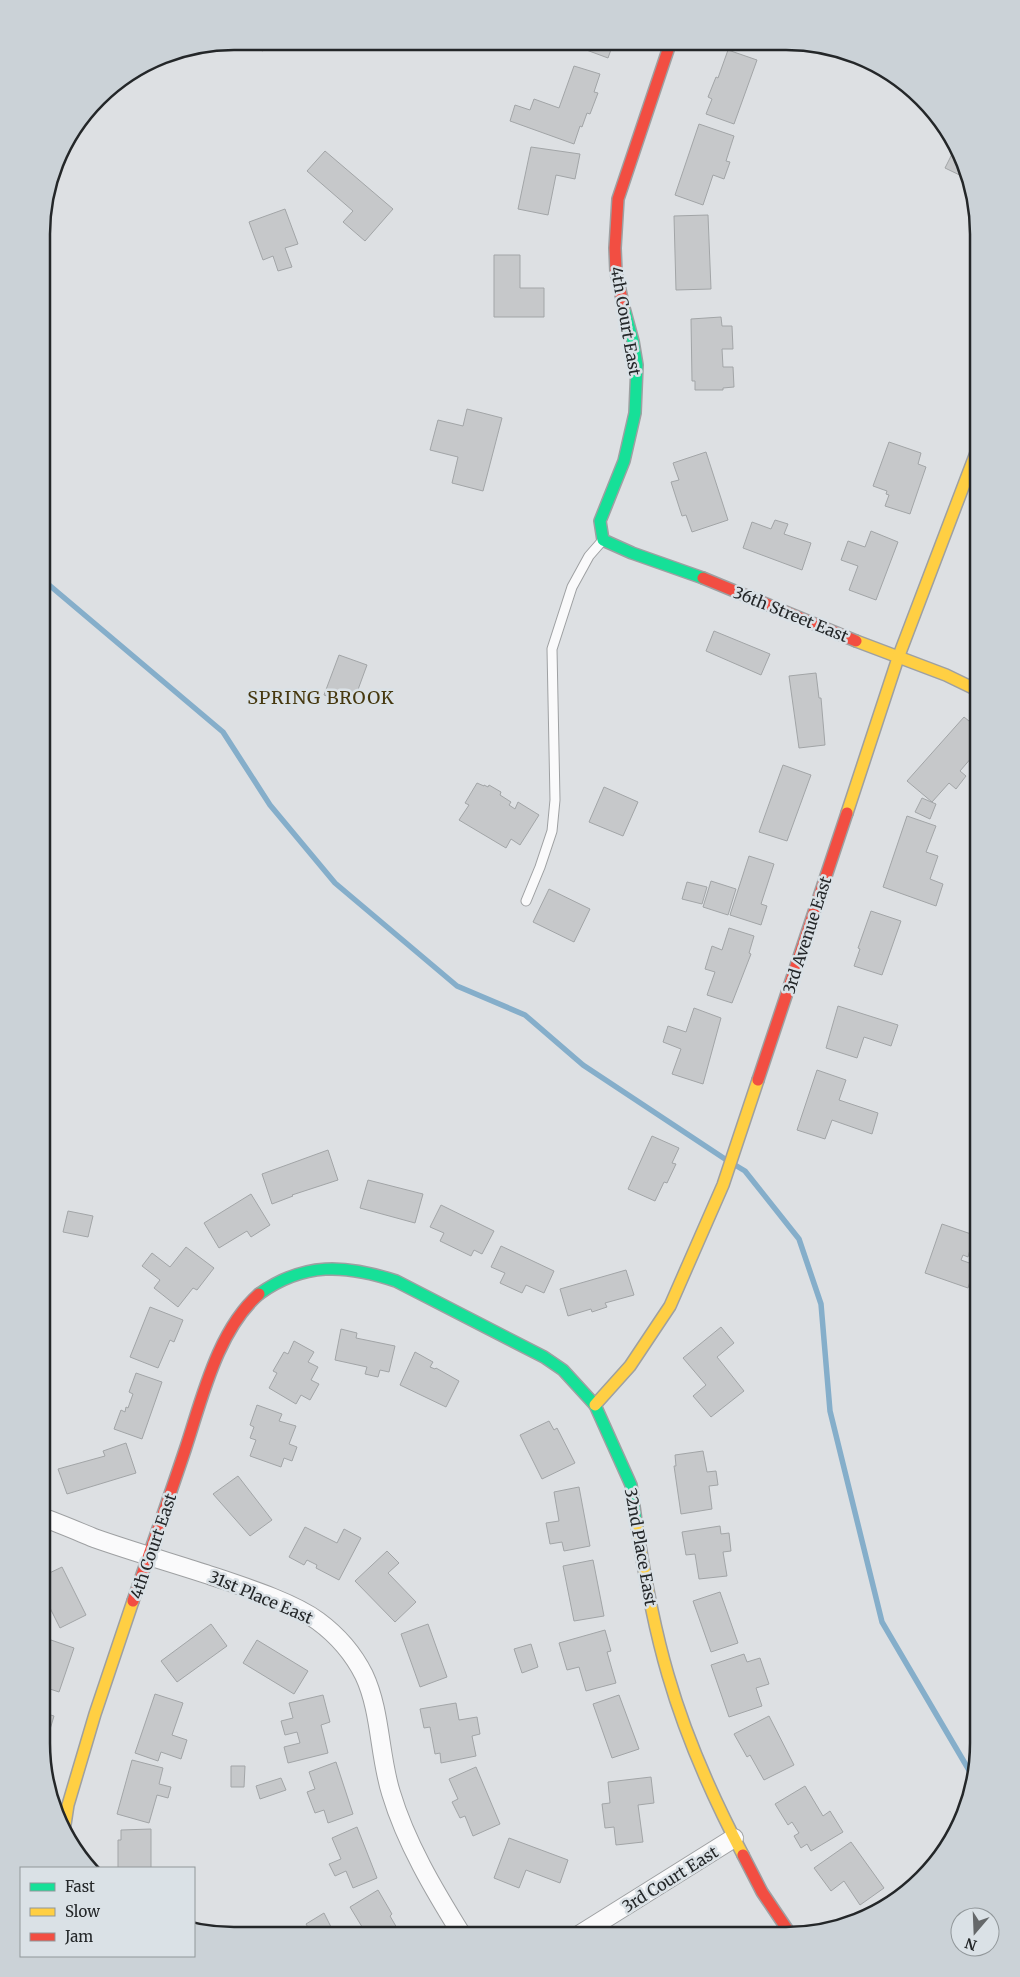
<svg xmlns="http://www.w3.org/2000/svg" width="1020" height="1977" font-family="Merriweather,serif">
  <rect width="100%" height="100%" fill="#dde0e3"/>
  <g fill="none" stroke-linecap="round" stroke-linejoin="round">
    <g stroke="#85aeca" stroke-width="5.5">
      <polyline points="42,579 223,732 270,805 335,883 457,986 525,1015 583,1065 725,1159"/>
      <polyline points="735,1165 745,1171 799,1239 821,1304 830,1411 882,1622 973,1777"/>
    </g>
  </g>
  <g fill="#c6c8ca" stroke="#a2a5a7">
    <polygon points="266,41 263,51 232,42 234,41"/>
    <polygon points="583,43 613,44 608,58 581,48"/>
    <polygon points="728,50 757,60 734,124 706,114 712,99 708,97 716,77 718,78"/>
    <polygon points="574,66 600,74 594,92 598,93 590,114 587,113 582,127 580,126 574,144 510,121 515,105 530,110 534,99 559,108"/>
    <polygon points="699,124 734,136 726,161 730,162 724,179 713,175 703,205 675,195"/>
    <polygon points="956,146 969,172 970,180 945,168"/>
    <polygon points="531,147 580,154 575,179 556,175 548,215 518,209"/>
    <polygon points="325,151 393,209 365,241 343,222 353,211 307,171"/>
    <polygon points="285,209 298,244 285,248 292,267 278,271 273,256 263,260 249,222"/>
    <polygon points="708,215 711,289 676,290 674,216"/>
    <polygon points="494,255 520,255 520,288 544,288 544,317 494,317"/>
    <polygon points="721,317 722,326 732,326 733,349 722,349 723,367 733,367 734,387 723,388 723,390 695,390 695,381 692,381 691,319"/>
    <polygon points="467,409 502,418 483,491 452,483 458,457 430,450 438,420 463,426"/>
    <polygon points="889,442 921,453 918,464 926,467 910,514 885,506 889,495 886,494 887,491 873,486"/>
    <polygon points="706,452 728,520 692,532 686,515 682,516 671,482 679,480 673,463"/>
    <polygon points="775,520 788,524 784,534 811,543 802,570 743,548 752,522 771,529"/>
    <polygon points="871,531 898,542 876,600 849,590 858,566 841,560 848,541 865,547"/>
    <polygon points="714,631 770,654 761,675 706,651"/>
    <polygon points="339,655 367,665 356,695 351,693 347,704 324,695"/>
    <polygon points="816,673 819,698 821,698 825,745 799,748 789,676"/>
    <polygon points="964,717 979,729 979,749 960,771 966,776 956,789 949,783 932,802 907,781"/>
    <polygon points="783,765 811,775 787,841 759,832"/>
    <polygon points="477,783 484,786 484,785 488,787 489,785 501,792 500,795 511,802 509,805 515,809 518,802 539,815 520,845 511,839 506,848 459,820 469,805 465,803"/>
    <polygon points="604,787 638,802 623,836 589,822"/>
    <polygon points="922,798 936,804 930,819 915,812"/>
    <polygon points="907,816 936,826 926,852 938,856 930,879 943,884 936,906 883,887"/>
    <polygon points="749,856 774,864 761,904 767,906 761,925 730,915"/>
    <polygon points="711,881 736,889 728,915 703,907"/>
    <polygon points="687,882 707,887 702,904 682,899"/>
    <polygon points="549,889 590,909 574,942 533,922"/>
    <polygon points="871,911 901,921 882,975 854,966 860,949 858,948"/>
    <polygon points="729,928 754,936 749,953 751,954 732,1003 707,995 715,972 705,969 712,946 722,950"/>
    <polygon points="838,1006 898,1025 891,1046 864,1037 857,1058 826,1048"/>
    <polygon points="694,1008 721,1018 703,1084 672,1074 681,1049 663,1042 668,1026 686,1032"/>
    <polygon points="817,1070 846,1080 839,1100 878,1113 872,1134 832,1120 825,1139 797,1130"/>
    <polygon points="652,1136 679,1148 672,1163 676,1164 667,1183 664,1182 655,1201 628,1189"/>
    <polygon points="328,1150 338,1180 292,1195 293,1196 272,1204 262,1174"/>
    <polygon points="368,1180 423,1194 415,1223 360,1208"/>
    <polygon points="251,1194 270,1225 251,1237 247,1231 219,1248 204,1223"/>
    <polygon points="42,1202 50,1202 49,1220 42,1220"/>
    <polygon points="441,1205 494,1231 482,1254 474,1250 471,1256 440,1241 444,1233 430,1227"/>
    <polygon points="68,1211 93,1216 88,1237 63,1232"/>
    <polygon points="942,1224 974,1235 968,1257 963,1255 961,1260 975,1265 968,1288 925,1273"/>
    <polygon points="501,1246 554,1271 544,1293 526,1285 522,1293 500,1283 505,1273 491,1267"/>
    <polygon points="186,1247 214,1268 197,1290 193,1288 178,1307 154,1288 160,1280 142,1266 152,1253 170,1267"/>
    <polygon points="626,1270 634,1295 605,1303 607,1307 592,1312 591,1309 568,1316 560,1289"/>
    <polygon points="150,1307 183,1320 174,1342 170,1340 158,1368 130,1357"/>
    <polygon points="721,1327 734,1343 717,1357 744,1391 711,1417 693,1396 706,1385 683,1358"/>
    <polygon points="341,1329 357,1333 356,1338 395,1346 389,1372 380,1370 378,1377 365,1374 367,1367 335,1360"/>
    <polygon points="294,1341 314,1352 308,1362 318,1367 311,1380 319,1384 310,1400 301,1395 296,1404 269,1388 277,1373 273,1371 284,1352 288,1354"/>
    <polygon points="415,1352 433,1362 430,1367 435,1369 436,1368 459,1381 446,1407 400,1385"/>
    <polygon points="136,1373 162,1382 142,1439 114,1429 121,1410 125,1412 126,1407 128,1408 133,1394 129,1392"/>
    <polygon points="257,1405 282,1414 279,1421 296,1426 289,1444 297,1447 292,1461 284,1458 281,1467 250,1456 256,1440 250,1438 254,1427 250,1425"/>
    <polygon points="549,1421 554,1430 557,1428 575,1463 542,1479 520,1435"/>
    <polygon points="126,1443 136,1473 67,1494 58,1469 105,1456 103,1451"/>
    <polygon points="703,1451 707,1472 716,1471 718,1485 709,1486 712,1509 681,1514 674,1466 676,1466 675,1455"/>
    <polygon points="238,1476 272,1520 250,1536 213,1494"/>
    <polygon points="579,1487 590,1546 564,1551 562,1542 550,1544 546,1523 559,1521 554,1492"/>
    <polygon points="720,1526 721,1534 729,1533 731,1551 723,1552 727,1576 699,1579 695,1554 686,1555 682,1532"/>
    <polygon points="305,1527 337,1543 344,1529 361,1538 339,1580 316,1568 317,1565 307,1560 304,1565 289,1557"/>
    <polygon points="387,1551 399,1563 388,1573 416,1602 395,1622 355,1581"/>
    <polygon points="593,1560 604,1616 574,1621 563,1566"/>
    <polygon points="62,1567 86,1615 60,1628 41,1590 41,1577"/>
    <polygon points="720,1592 738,1643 711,1652 693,1601"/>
    <polygon points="211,1624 227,1646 177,1682 161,1661"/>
    <polygon points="428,1624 447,1677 420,1687 401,1634"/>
    <polygon points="605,1630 611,1651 607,1652 616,1683 586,1691 579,1667 567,1670 559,1643"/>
    <polygon points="51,1640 74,1648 59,1692 41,1686 41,1669"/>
    <polygon points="257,1640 308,1671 294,1694 243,1663"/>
    <polygon points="531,1644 538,1667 522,1673 514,1649"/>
    <polygon points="744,1654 747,1662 760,1658 769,1684 756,1688 762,1706 729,1717 711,1665"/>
    <polygon points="155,1694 183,1703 172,1735 187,1740 181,1759 161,1752 158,1761 135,1753"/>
    <polygon points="323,1695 330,1722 321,1725 328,1753 288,1763 284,1747 300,1743 297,1732 285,1735 281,1721 293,1718 289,1703"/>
    <polygon points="619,1695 639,1749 612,1758 593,1704"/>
    <polygon points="456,1703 459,1720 477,1717 480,1734 472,1736 476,1756 441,1763 440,1753 435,1754 430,1727 424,1728 420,1709"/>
    <polygon points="41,1712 54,1716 43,1753 41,1743"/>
    <polygon points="769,1716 794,1765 764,1780 750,1755 747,1757 734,1734"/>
    <polygon points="132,1760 163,1768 159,1784 171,1787 168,1798 157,1795 149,1823 117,1814"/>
    <polygon points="336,1762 353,1814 328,1823 324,1810 315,1813 307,1792 315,1789 309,1772"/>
    <polygon points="231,1766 245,1766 244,1787 231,1787"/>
    <polygon points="476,1767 500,1824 473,1836 465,1816 460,1818 452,1802 458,1799 449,1779"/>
    <polygon points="651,1777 654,1803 638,1805 643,1842 616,1845 614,1827 605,1828 602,1804 610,1803 608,1782"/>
    <polygon points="281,1778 286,1790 260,1799 256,1786"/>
    <polygon points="805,1786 823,1816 830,1811 843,1832 811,1851 807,1844 801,1848 794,1836 799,1833 792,1822 788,1825 775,1804"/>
    <polygon points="357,1827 377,1878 353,1888 346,1871 335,1876 329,1864 341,1859 332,1838"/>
    <polygon points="151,1829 151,1868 118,1868 118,1840 121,1840 121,1830"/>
    <polygon points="509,1838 568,1860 560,1883 526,1870 519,1888 494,1878"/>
    <polygon points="851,1842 884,1888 860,1905 844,1881 831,1891 814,1868"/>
    <polygon points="378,1890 392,1914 390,1916 401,1935 367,1935 350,1907"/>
    <polygon points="872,1905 877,1911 854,1923 853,1921"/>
    <polygon points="324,1913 331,1927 317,1934 312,1934 306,1924"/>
    <polygon points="675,1929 691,1933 692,1930 702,1933 703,1929 717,1933 716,1936 673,1935"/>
  </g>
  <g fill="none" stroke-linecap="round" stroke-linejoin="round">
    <g stroke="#9ea0a2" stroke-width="11">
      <polyline id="lane" points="526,901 540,867 552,831 555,800 552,649 572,587 589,556 603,540"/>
    </g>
    <g stroke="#9ea0a2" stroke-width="20">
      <g id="street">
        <path d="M41 1517C59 1523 77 1531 94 1538 131 1551 169 1562 206 1574 238 1585 291 1601 318 1621 337 1635 353 1653 364 1675 381 1711 379 1755 391 1793 406 1843 434 1890 462 1935"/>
        <polyline points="579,1935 734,1838"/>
      </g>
    </g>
    <g stroke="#9ea0a2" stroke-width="14">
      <g id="fast">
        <polyline points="624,308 633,341 637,365 635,413 624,461 600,521 603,540 632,553 703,578"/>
        <path d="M259 1294C304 1262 345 1264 396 1281L544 1357 563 1370 595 1405 631 1485 636 1521"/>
      </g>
    </g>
    <g stroke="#9ea0a2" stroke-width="14">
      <g id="slow">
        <polyline points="856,641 946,675 979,691"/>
        <polyline points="847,813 898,658 979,445"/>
        <polyline points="595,1405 630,1366 670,1306 723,1185 758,1080"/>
        <path d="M636 1521C644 1573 653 1624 668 1675 685 1734 714 1800 743 1855"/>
        <polyline points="64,1831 68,1805 95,1714 133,1601"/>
      </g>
    </g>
    <g stroke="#9ea0a2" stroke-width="14">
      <g id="jam">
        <polyline points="624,308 616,272 615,248 618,199 670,44"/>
        <polyline points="703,578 856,641"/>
        <polyline points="758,1080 847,813"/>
        <path d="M133 1601C150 1551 168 1501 185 1450 202 1399 217 1331 259 1294"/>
        <polyline points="743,1855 762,1892 791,1935"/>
      </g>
    </g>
    <use href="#lane" stroke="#fafafb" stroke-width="9"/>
    <use href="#street" stroke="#fafafb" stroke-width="18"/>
    <use href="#fast" stroke="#16e098" stroke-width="11"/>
    <use href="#slow" stroke="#ffcf43" stroke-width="11"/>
    <use href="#jam" stroke="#f24e42" stroke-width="11"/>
  </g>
  <g text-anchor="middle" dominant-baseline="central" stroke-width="5" stroke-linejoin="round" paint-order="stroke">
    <g font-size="16" fill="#242729" stroke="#dae1e6">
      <text transform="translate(626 321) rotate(80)">4th Court East</text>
      <text transform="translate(791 614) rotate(22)">36th Street East</text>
      <text transform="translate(807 935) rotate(-72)">3rd Avenue East</text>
      <text transform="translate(153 1546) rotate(-71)">4th Court East</text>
      <text transform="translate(641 1547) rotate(80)">32nd Place East</text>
      <text transform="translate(261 1597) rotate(23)">31st Place East</text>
      <text transform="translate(670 1879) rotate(-32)">3rd Court East</text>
    </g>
    <g font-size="18" letter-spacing="1" fill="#46380f" stroke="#dae1e6">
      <text x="321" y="697">SPRING BROOK</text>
    </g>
  </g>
  <path d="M0 0H1020V1977H0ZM234 50H786A184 184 0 0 1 970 234V1743A184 184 0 0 1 786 1927H234A184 184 0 0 1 50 1743V234A184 184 0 0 1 234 50Z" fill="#cbd2d7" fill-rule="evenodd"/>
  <path fill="none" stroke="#242729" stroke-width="2.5" d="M234 50H786A184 184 0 0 1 970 234V1743A184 184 0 0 1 786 1927H234A184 184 0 0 1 50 1743V234A184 184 0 0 1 234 50Z"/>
  <rect x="20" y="1867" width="175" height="90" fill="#dae1e6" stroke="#91979a"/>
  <rect x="30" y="1883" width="25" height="8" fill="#16e098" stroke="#91979a"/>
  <text x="65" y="1892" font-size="15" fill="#242729">Fast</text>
  <rect x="30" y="1908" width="25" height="8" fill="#ffcf43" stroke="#91979a"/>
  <text x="65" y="1917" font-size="15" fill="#242729">Slow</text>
  <rect x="30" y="1933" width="25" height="8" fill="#f24e42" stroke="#91979a"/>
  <text x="65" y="1942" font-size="15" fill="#242729">Jam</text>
  <g transform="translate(975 1932) rotate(199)"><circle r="24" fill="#dae1e6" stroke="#91979a"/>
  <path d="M0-4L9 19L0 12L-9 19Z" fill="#65686a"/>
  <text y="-8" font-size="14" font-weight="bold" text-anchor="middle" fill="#242729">N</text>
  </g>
</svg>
